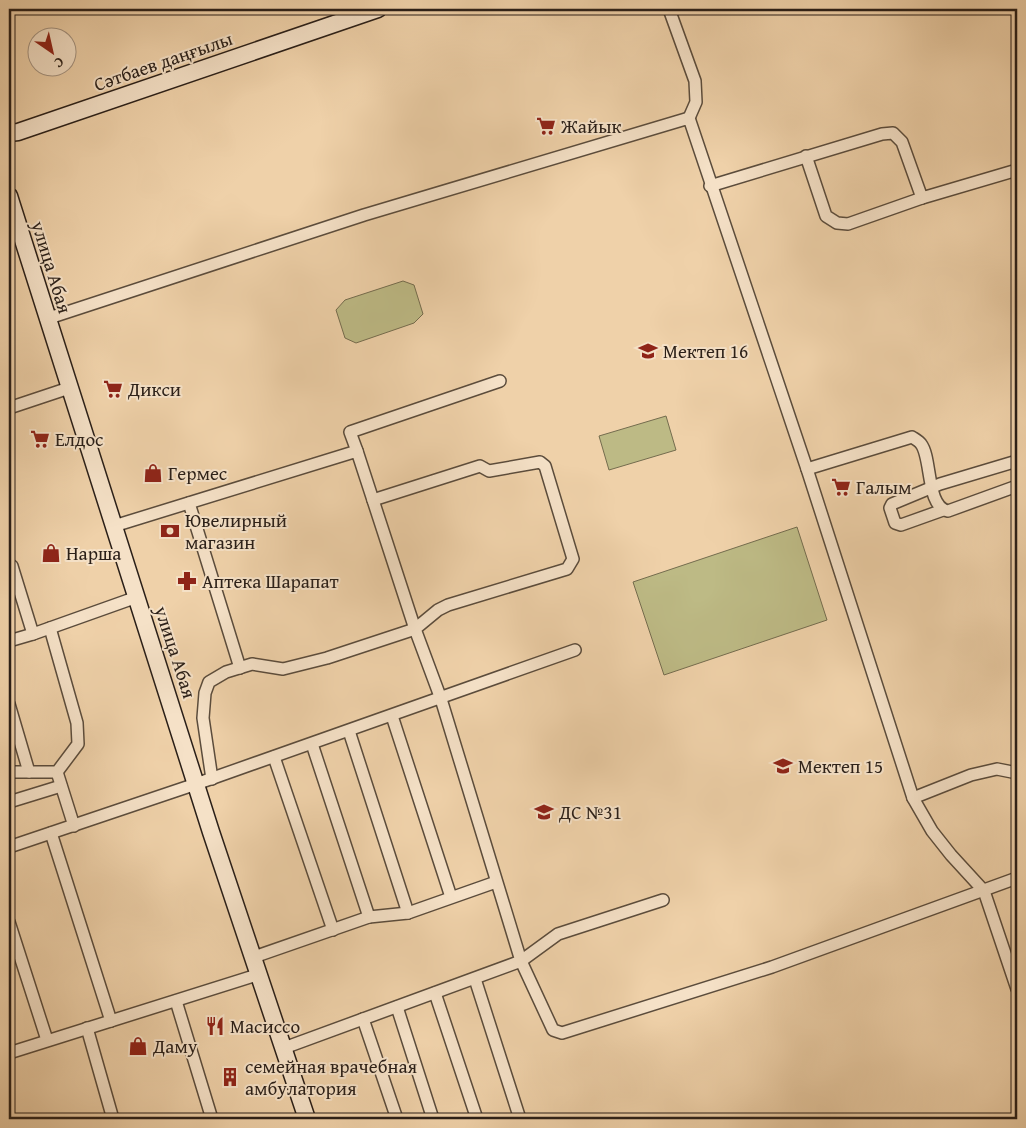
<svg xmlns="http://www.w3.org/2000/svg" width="1026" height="1128" font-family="'Gentium Book Plus',serif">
  <rect width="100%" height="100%" fill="#efd1a9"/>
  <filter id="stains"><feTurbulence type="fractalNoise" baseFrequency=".004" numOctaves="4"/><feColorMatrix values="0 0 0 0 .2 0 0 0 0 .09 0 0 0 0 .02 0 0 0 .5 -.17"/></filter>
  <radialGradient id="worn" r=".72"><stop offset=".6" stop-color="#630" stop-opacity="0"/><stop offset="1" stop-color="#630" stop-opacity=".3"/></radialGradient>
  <g fill="#bdba85" stroke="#746c4e">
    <polygon points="403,281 414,285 423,314 414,323 356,343 345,338 336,310 345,300"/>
    <polygon points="666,416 676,450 609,470 599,436"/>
    <polygon points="797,527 827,620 664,675 633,582"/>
  </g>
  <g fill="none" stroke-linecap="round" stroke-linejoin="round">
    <g stroke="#5b4c3c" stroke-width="14">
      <g id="street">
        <polyline points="669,9 695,81 696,102 689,118"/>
        <polyline points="806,156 826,216 837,223 848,224 922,198"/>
        <polyline points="710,186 882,134 893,133 902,142 922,198 1017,170"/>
        <polyline points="46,319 364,215 689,118 807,469 913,798 932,831 951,855 984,891 1017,989"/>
        <polyline points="9,408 69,388"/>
        <polyline points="357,451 350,432 500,381"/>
        <path d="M807 469 912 437C915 439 919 441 921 444 932 458 926 507 948 511L1017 486"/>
        <polyline points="373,500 480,466 489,471 540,462 545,466 573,559 567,569 448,605 438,610 415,629 441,699 521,961 558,934 663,900"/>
        <polyline points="189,503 240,668"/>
        <polyline points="943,510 901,525 895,523 890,508 892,504 940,484 1017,461"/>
        <polyline points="114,526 357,451 415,629 327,658 283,669 252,664 226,672 209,682 205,693 203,718 212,779"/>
        <polyline points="9,567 12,566 33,634 137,597"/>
        <polyline points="9,641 33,634"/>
        <polyline points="9,704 29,772"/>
        <polyline points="392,716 451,897"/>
        <polyline points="349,731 408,913"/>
        <polyline points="312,744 369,917"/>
        <polyline points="274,757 333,930"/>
        <polyline points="9,772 57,772 78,744 77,723 50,628"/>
        <polyline points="57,772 74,826"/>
        <polyline points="913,798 971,775 997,769 1017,773"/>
        <polyline points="9,802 61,786"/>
        <polyline points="51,833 111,1021"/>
        <polyline points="9,847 196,784 575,650"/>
        <polyline points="9,922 47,1040"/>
        <polyline points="254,957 369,917 408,913 496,882"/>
        <polyline points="475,979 520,1119"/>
        <polyline points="435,993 477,1119"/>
        <polyline points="176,1001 212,1119"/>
        <polyline points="397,1007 433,1119"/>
        <polyline points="363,1019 397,1119"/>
        <polyline points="87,1028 113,1119"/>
        <polyline points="284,1048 521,961 553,1030 562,1033 772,967 1017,878"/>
        <polyline points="9,1053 260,974"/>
      </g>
    </g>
    <g stroke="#2a1f18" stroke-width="19">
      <g id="secondary">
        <polyline points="9,133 18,132 378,9"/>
        <polyline points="9,196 211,832 307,1119"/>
      </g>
    </g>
    <use href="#street" stroke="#f5e1c7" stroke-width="11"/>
    <use href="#secondary" stroke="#f5e1c7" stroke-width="16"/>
  </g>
  <defs>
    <g id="supermarket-bare" transform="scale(1.5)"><path d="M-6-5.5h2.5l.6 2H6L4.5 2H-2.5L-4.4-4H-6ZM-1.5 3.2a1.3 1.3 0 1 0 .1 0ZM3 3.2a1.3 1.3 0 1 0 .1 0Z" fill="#8f2418" stroke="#f5e1c7" stroke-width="2.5" paint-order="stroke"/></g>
    <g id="school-bare" transform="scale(1.5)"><path d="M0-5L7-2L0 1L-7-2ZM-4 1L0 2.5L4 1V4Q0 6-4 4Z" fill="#8f2418" stroke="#f5e1c7" stroke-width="2.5" paint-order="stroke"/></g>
    <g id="shop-bare" transform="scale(1.5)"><path d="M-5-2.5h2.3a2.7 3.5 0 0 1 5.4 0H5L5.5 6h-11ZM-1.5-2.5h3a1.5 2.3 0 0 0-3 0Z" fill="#8f2418" stroke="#f5e1c7" stroke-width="2.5" paint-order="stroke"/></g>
    <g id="bank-bare" transform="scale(1.5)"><path d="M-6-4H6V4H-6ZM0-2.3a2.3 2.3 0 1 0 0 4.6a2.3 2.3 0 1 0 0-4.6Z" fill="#8f2418" stroke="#f5e1c7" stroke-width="2.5" paint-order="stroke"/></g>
    <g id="pharmacy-bare" transform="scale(1.5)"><path d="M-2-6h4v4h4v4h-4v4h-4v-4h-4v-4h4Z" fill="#8f2418" stroke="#f5e1c7" stroke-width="2.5" paint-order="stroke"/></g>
    <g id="restaurant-bare" transform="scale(1.5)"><path d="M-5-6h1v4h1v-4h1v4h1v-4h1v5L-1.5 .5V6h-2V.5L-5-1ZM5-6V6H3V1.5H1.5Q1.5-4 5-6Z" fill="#8f2418" stroke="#f5e1c7" stroke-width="2.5" paint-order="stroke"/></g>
    <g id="building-bare" transform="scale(1.5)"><path d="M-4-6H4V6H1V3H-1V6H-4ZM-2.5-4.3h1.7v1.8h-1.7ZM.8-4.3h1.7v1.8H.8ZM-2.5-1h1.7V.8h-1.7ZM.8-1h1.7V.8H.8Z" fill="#8f2418" stroke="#f5e1c7" stroke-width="2.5" paint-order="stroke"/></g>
  </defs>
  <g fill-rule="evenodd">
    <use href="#supermarket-bare" x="546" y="126"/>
    <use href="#school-bare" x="648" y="351"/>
    <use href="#supermarket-bare" x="113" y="389"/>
    <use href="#supermarket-bare" x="40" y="439"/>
    <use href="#shop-bare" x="153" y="473"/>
    <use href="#supermarket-bare" x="841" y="487"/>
    <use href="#bank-bare" x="170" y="531"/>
    <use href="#shop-bare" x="51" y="553"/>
    <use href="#pharmacy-bare" x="187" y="581"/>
    <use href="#school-bare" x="783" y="766"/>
    <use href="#school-bare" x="544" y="812"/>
    <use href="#restaurant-bare" x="215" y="1026"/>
    <use href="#shop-bare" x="138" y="1046"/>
    <use href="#building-bare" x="230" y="1077"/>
  </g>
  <g text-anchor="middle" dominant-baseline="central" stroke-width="4" stroke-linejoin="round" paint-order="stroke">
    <g font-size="19" fill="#2a1f18" stroke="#f5e1c7">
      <text transform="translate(163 61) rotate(-19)">Сәтбаев даңғылы</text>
      <text transform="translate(52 267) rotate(73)">улица Абая</text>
      <text transform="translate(176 652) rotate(72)">улица Абая</text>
    </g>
    <g font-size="19" fill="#2a1f18" stroke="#f5e1c7" text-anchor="start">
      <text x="561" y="126">Жайык</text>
      <text x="663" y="351">Мектеп 16</text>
      <text x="128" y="389">Дикси</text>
      <text x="55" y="439">Елдос</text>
      <text x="168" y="473">Гермес</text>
      <text x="856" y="487">Галым</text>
      <text x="185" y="520">Ювелирный<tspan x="185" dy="22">магазин</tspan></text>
      <text x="66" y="553">Нарша</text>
      <text x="202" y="581">Аптека Шарапат</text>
      <text x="798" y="766">Мектеп 15</text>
      <text x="559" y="812">ДС №31</text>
      <text x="230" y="1026">Масиссо</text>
      <text x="153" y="1046">Даму</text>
      <text x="245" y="1066">семейная врачебная<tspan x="245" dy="22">амбулатория</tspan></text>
    </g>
  </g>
  <rect width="1026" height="1128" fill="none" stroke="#efd1a9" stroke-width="30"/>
  <rect x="10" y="10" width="1006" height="1108" fill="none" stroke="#2a1f18" stroke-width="2.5"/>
  <rect x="15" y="15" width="996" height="1098" fill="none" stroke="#2a1f18"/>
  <g transform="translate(52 52) rotate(146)"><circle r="24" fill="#f5e1c7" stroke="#a49381"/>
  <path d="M0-4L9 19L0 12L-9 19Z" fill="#8f2418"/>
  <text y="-8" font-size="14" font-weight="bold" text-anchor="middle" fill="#2a1f18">С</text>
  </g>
  <rect width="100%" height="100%" filter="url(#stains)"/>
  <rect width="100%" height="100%" fill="url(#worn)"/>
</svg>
